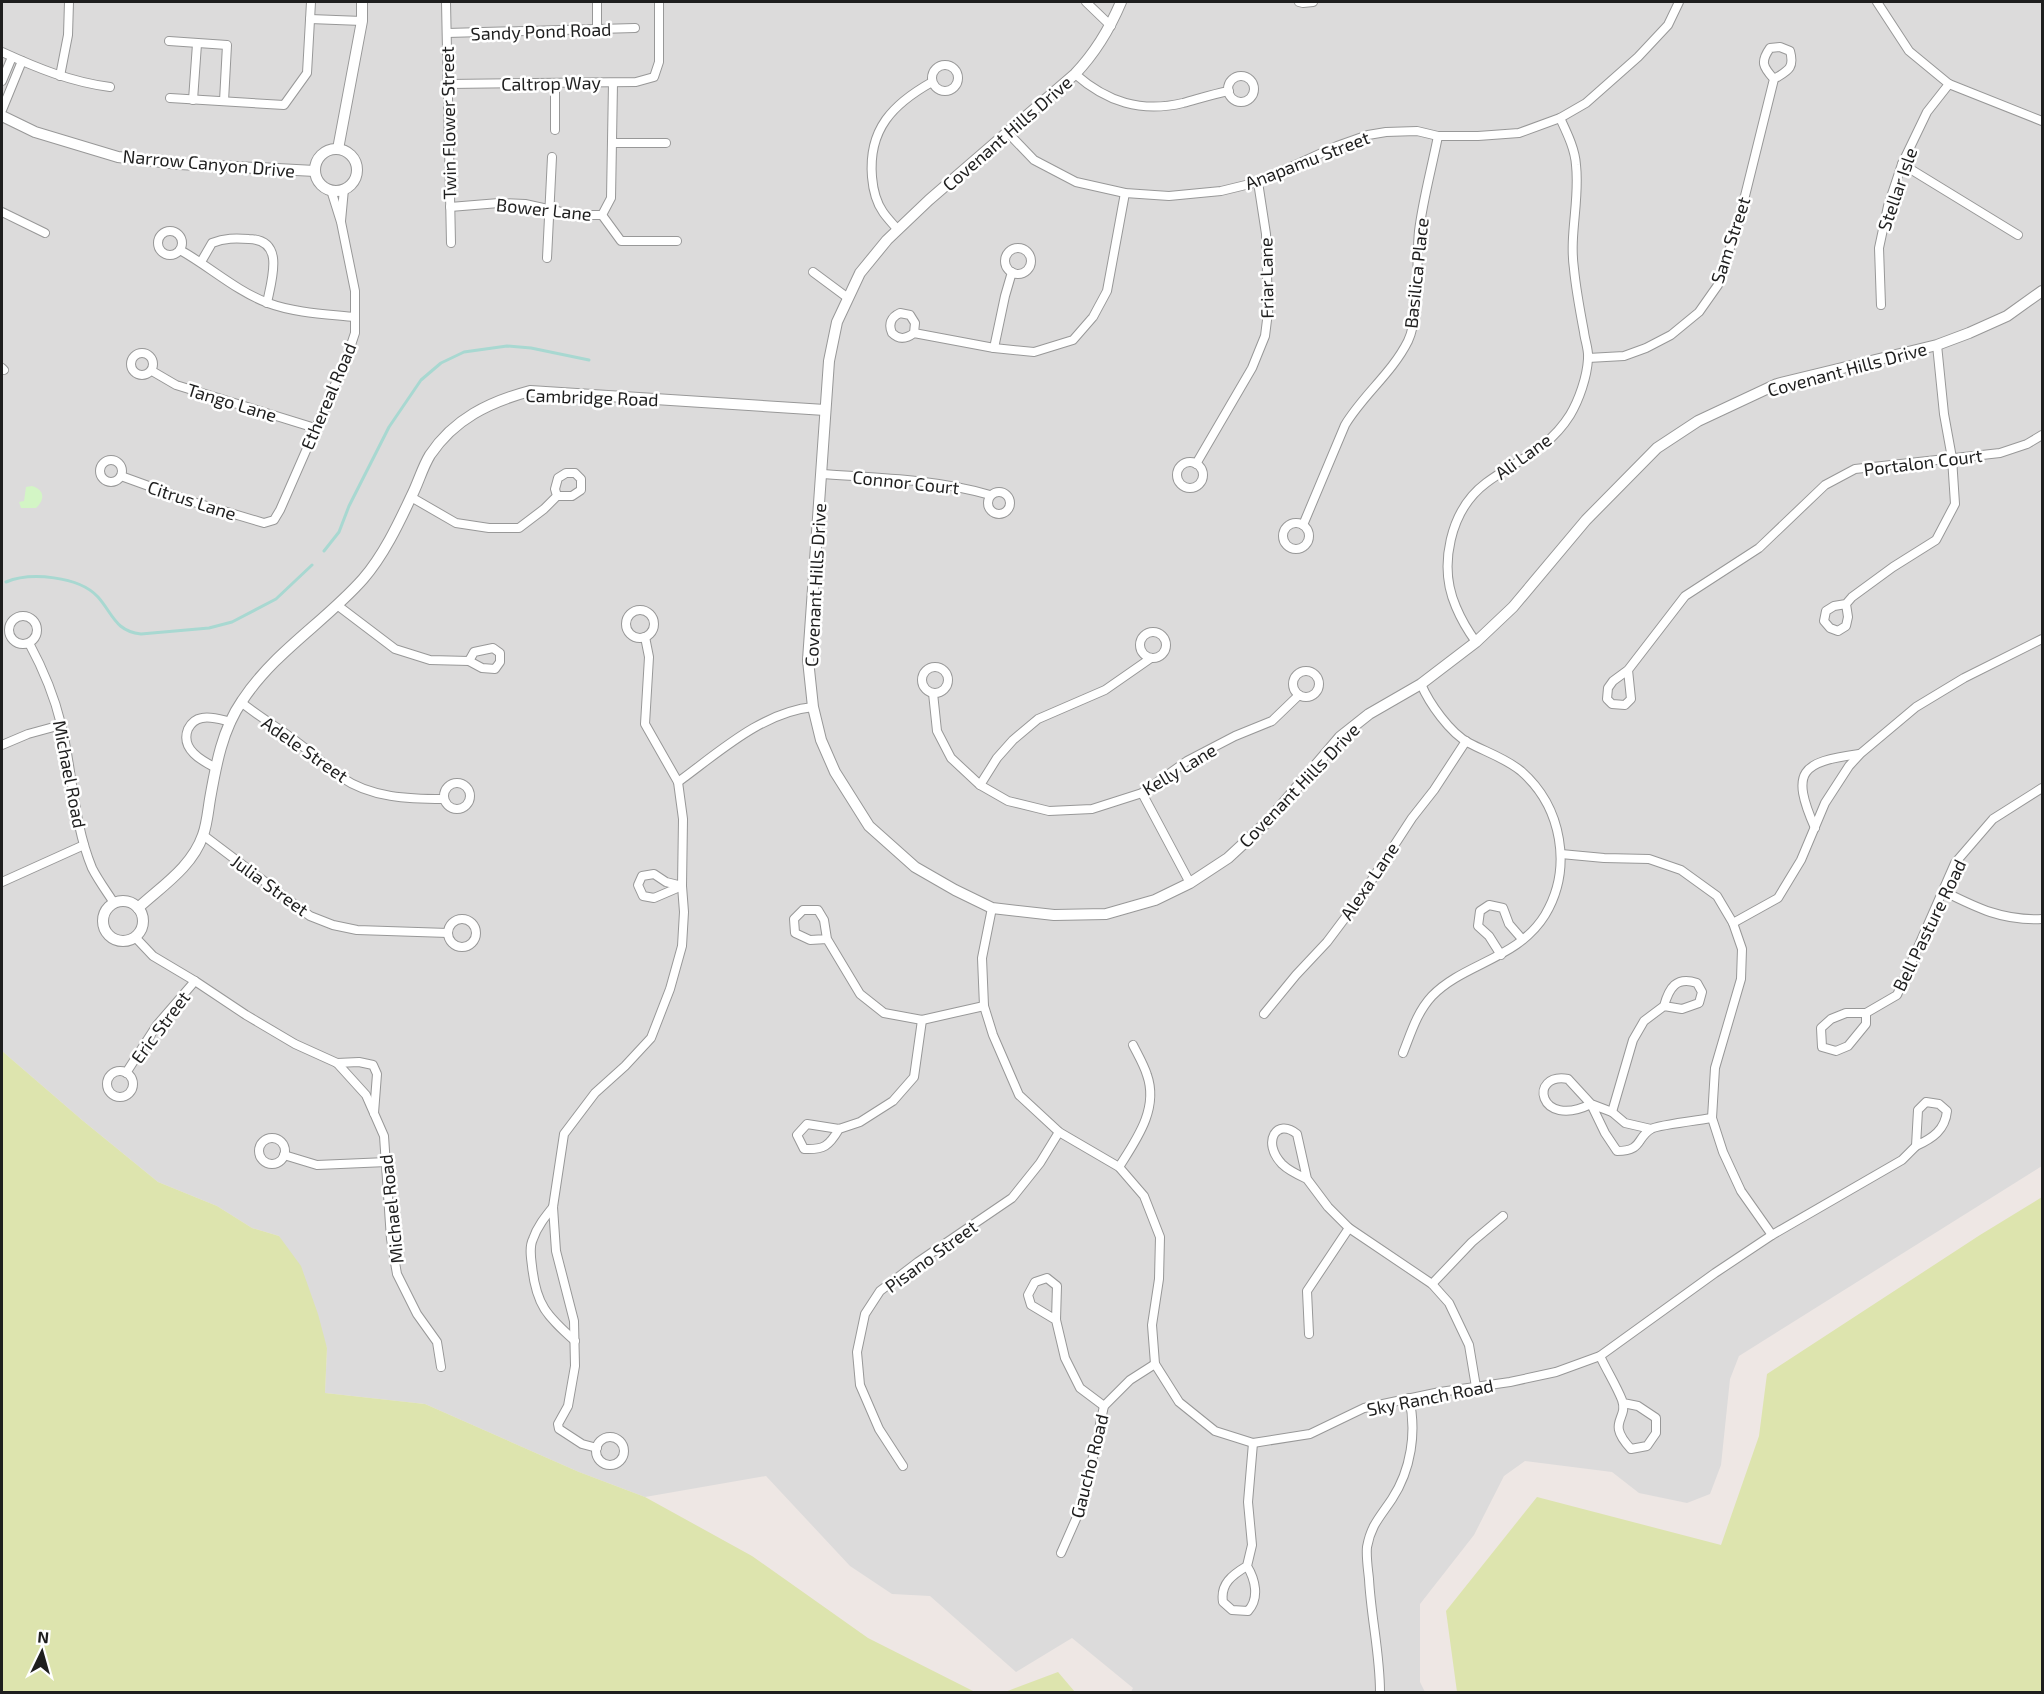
<svg xmlns="http://www.w3.org/2000/svg" width="2044" height="1694" font-family="'Exo 2',sans-serif">
  <rect width="100%" height="100%" fill="#eee7e4"/>
  <polygon fill="#dcdbdb" points="2,2 2042,2 2042,1166 1739,1356 1730,1379 1721,1465 1710,1494 1687,1503 1639,1493 1612,1472 1525,1461 1504,1476 1474,1535 1420,1604 1420,1682 1425,1692 1131,1692 1133,1688 1072,1638 1016,1672 930,1596 892,1594 850,1566 766,1476 645,1497 579,1472 425,1404 325,1393 327,1348 279,1236 252,1228 217,1206 158,1182 82,1120 2,1051"/>
  <g fill="#dde4ae">
    <polygon points="2,1051 82,1120 158,1182 217,1206 252,1228 279,1236 301,1266 318,1314 327,1348 325,1393 425,1404 579,1472 645,1497 752,1556 868,1638 975,1692 2,1692"/>
    <polygon points="2042,1197 2042,1692 1457,1692 1446,1611 1537,1497 1721,1545 1759,1436 1767,1374 1980,1235"/>
    <polygon points="1058,1672 1075,1692 1005,1692"/>
  </g>
  <path fill="#d3f5c5" d="M32 486C45 490 45 500 36 508H21L19 502 24 501 26 487Z"/>
  <g fill="none" stroke-linecap="round" stroke-linejoin="round">
    <g stroke="#a8d8d1" stroke-width="3">
      <polyline points="324,551 339,532 349,506 389,427 421,380 441,363 464,352 507,346 531,348 589,360"/>
      <path d="M6 582C30 572 79 576 98 597 113 614 115 631 141 634L209 628 232 622 276 599 312 565"/>
    </g>
    <g stroke="#989898" stroke-width="10">
      <g id="minor">
        <polyline points="446,2 451,243"/>
        <polyline points="597,2 597,29"/>
        <polyline points="1086,2 1111,26"/>
        <polyline points="1299,2 1303,3 1313,2"/>
        <polyline points="1877,2 1909,51 1949,84 2042,121"/>
        <polyline points="310,19 362,21"/>
        <polyline points="447,33 635,28"/>
        <polyline points="169,41 227,45 224,101"/>
        <path d="M2 52C37 68 71 82 110 87"/>
        <circle cx="945" cy="78" r="13"/>
        <path d="M1075 74C1107 102 1141 113 1183 103 1198 99 1213 94 1229 91"/>
        <polyline points="60,76 68,35 69,2"/>
        <circle cx="1241" cy="89" r="13"/>
        <polyline points="2,81 12,57"/>
        <polyline points="555,83 555,130"/>
        <polyline points="448,84 636,82 654,77 659,62 659,2"/>
        <polyline points="170,98 284,105 307,73 311,2"/>
        <polyline points="193,100 197,44"/>
        <polyline points="2,110 22,61"/>
        <polyline points="1008,133 1034,160 1076,182 1125,193 1169,196 1221,191 1258,182 1337,146 1368,135 1386,132 1417,131 1438,136 1478,136 1519,133 1560,118 1586,103 1638,57 1668,25 1679,2"/>
        <polyline points="612,143 666,143"/>
        <polyline points="1902,164 2018,235"/>
        <polyline points="450,207 499,203 525,204 575,215 602,215 611,198 613,83"/>
        <polyline points="2,212 45,233"/>
        <polyline points="602,215 621,241 677,241"/>
        <polyline points="341,221 344,189"/>
        <path d="M898 230C893 224 887 218 883 212 876 202 873 189 872 177 868 129 893 104 932 82"/>
        <circle cx="170" cy="243" r="12"/>
        <circle cx="1018" cy="261" r="13"/>
        <path d="M180 250C209 266 236 291 268 303 295 313 326 314 355 317"/>
        <polyline points="547,258 552,157"/>
        <path d="M201 262 212 243C225 238 235 238 249 239 285 240 272 278 267 303"/>
        <polyline points="813,272 848,298"/>
        <polyline points="1881,305 1879,248 1888,206 1902,164 1927,112 1949,84"/>
        <path d="M914 333 915 323 910 315 900 313C891 317 888 324 892 333 899 340 906 339 914 333L994 348 1034 352 1073 340 1093 317 1107 291 1125 193"/>
        <polyline points="994,348 1005,296 1012,272"/>
        <circle cx="142" cy="364" r="11"/>
        <path d="M1588 358 1624 356 1646 348 1671 335 1699 312 1718 285 1739 220 1774 79C1787 71 1795 69 1790 51L1780 47 1770 48C1760 62 1763 67 1774 79"/>
        <polyline points="2,368 4,370"/>
        <polyline points="152,371 176,385 315,428"/>
        <circle cx="111" cy="471" r="11"/>
        <circle cx="1190" cy="475" r="13"/>
        <polyline points="1196,464 1252,368 1265,336 1268,312 1266,234 1258,182"/>
        <path d="M821 474C878 478 935 479 990 495"/>
        <polyline points="121,476 190,501 264,523 274,520 280,510 347,357 355,333 355,291 341,222 331,190"/>
        <circle cx="999" cy="503" r="11"/>
        <polyline points="411,497 456,523 489,528 519,528 544,509 557,496 572,496 581,490 581,479 575,473 566,473 558,478 555,489 557,496"/>
        <circle cx="1296" cy="536" r="13"/>
        <path d="M1303 525 1345 425C1363 395 1392 373 1408 341 1420 316 1416 260 1419 231 1423 199 1432 167 1438 136"/>
        <polyline points="1846,604 1848,617 1846,626 1838,631 1830,628 1824,621 1826,611 1834,606 1846,604 1852,597 1893,567 1936,540 1955,504 1952,458 1944,414 1937,345"/>
        <polyline points="337,605 395,649 430,660 469,661 482,668 495,669 500,662 500,653 493,648 474,652 469,661"/>
        <circle cx="640" cy="624" r="14"/>
        <circle cx="23" cy="630" r="14"/>
        <circle cx="1153" cy="645" r="13"/>
        <path d="M1476 642C1468 631 1461 619 1456 607 1438 566 1450 510 1486 483 1517 460 1548 450 1570 415 1579 400 1587 377 1588 359 1589 350 1585 341 1584 332 1580 311 1576 290 1574 269 1569 234 1580 200 1576 165 1575 149 1567 133 1560 118"/>
        <path d="M29 643C43 669 54 695 61 724 73 772 73 822 92 868 98 880 107 892 114 903"/>
        <circle cx="935" cy="680" r="13"/>
        <polyline points="1628,670 1631,699 1625,705 1612,704 1607,699 1608,688 1613,681 1628,670 1685,596 1759,548 1825,485 1855,469 2000,453 2027,444 2042,435"/>
        <circle cx="1306" cy="684" r="13"/>
        <polyline points="933,693 937,731 951,758 980,785 1008,801 1049,811 1092,809 1142,793 1187,761 1235,736 1272,721 1299,695"/>
        <path d="M241 702C259 717 279 728 297 742 312 753 326 766 341 777 371 798 409 799 444 799"/>
        <polyline points="2,745 28,734 61,725"/>
        <path d="M216 768C202 761 180 749 188 729 191 723 196 719 202 718 212 716 222 720 231 722"/>
        <path d="M678 782C718 753 762 712 813 707"/>
        <circle cx="457" cy="796" r="13"/>
        <polyline points="980,785 997,758 1013,740 1038,719 1105,690 1151,658"/>
        <polyline points="1142,793 1190,883"/>
        <path d="M1815 828C1790 771 1801 762 1859 754"/>
        <polyline points="203,835 310,916 333,925 357,930 448,933"/>
        <polyline points="1561,854 1604,858 1649,859 1681,870 1717,896 1733,923 1742,949 1741,979 1715,1068 1712,1118 1723,1152 1741,1191 1772,1235"/>
        <polygon points="654,874 666,882 682,886 654,898 643,896 638,885 642,876"/>
        <polyline points="2,882 84,845"/>
        <path d="M1943 891C1977 908 2003 921 2042 919"/>
        <polyline points="992,908 982,958 984,1006 993,1035 1019,1095 1059,1132 1119,1167 1144,1196 1160,1237 1159,1279 1152,1325 1155,1364 1179,1402 1215,1431 1253,1443 1310,1434 1364,1408 1440,1392 1510,1382 1556,1372 1600,1356 1715,1273 1772,1235 1902,1160 1916,1146"/>
        <circle cx="462" cy="933" r="14"/>
        <polyline points="1733,923 1778,898 1801,860 1825,803 1849,766 1860,754 1916,707 1964,678 2042,639"/>
        <polyline points="135,937 153,956 195,981 246,1015 295,1044 337,1063 366,1095 384,1136 391,1239 397,1274 417,1314 437,1342 441,1367"/>
        <polyline points="827,939 810,940 795,933 794,919 803,910 818,910 824,920 827,939 860,994 884,1013 922,1020 984,1006"/>
        <polyline points="1501,955 1489,936 1478,926 1480,911 1489,905 1503,908 1509,924 1522,939"/>
        <polyline points="1866,1013 1866,1024 1848,1046 1836,1051 1822,1047 1821,1028 1831,1019 1846,1013 1866,1013 1897,995 1955,863 1993,819 2042,788"/>
        <polyline points="1264,1014 1296,975 1327,942 1360,898 1412,818 1434,790 1466,741"/>
        <path d="M1403 1053C1411 1033 1417 1012 1432 996 1464 963 1518 959 1545 915 1573 868 1562 807 1521 771 1505 758 1486 752 1469 743 1450 733 1429 703 1421 684"/>
        <polyline points="337,1063 359,1062 373,1065 377,1074 374,1113"/>
        <circle cx="120" cy="1084" r="13"/>
        <polyline points="126,1073 157,1025 195,981"/>
        <path d="M1926 1102 1939 1104 1947 1111C1945 1130 1933 1138 1916 1146L1918 1110Z"/>
        <path d="M1612 1112 1633 1040 1644 1021 1664 1006 1682 1009 1699 1003 1702 992 1697 983C1676 976 1669 988 1664 1006"/>
        <path d="M839 1129C829 1146 824 1150 804 1149L797 1135 807 1124 839 1129 860 1122 893 1101 914 1077 922 1020"/>
        <path d="M1651 1129 1625 1123 1612 1112 1591 1104C1538 1130 1528 1072 1568 1079L1591 1104 1605 1133 1617 1151C1643 1151 1636 1138 1651 1129 1657 1125 1701 1120 1712 1118"/>
        <circle cx="272" cy="1151" r="13"/>
        <polyline points="284,1155 317,1165 387,1162"/>
        <path d="M1119 1167C1136 1140 1159 1109 1147 1075 1144 1065 1138 1055 1133 1045"/>
        <path d="M1307 1179C1298 1175 1289 1171 1282 1164 1261 1142 1277 1117 1297 1134L1307 1179 1328 1207 1349 1228 1432 1284 1449 1303 1469 1345 1476 1387"/>
        <path d="M553 1207C545 1217 537 1227 533 1239 529 1247 531 1258 532 1266 536 1305 547 1316 575 1341"/>
        <polyline points="1432,1284 1472,1242 1503,1216"/>
        <polyline points="1056,1320 1031,1305 1028,1295 1035,1282 1047,1278 1057,1286 1056,1320 1065,1358 1080,1388 1104,1406"/>
        <polyline points="1309,1334 1307,1291 1349,1228"/>
        <path d="M1600 1356C1607 1371 1616 1385 1622 1400 1629 1420 1605 1421 1631 1449L1647 1446 1656 1433V1418L1638 1406 1623 1403"/>
        <circle cx="610" cy="1451" r="14"/>
        <polyline points="597,1448 582,1444 559,1429 558,1424 568,1406 575,1366 574,1321 556,1251 553,1207 564,1134 595,1093 625,1066 651,1038 670,989 682,946 684,912 682,886 683,819 678,782 645,724 649,657 645,637"/>
        <polyline points="903,1466 879,1429 860,1385 857,1352 865,1314 880,1291 918,1262 1012,1198 1040,1163 1059,1132"/>
        <polyline points="1061,1553 1083,1503 1104,1406 1130,1380 1155,1364"/>
        <path d="M1247 1566C1255 1579 1260 1598 1248 1611L1232 1610 1223 1602C1220 1584 1232 1575 1247 1566L1252 1545 1248 1502 1253 1443"/>
        <path d="M1380 1692C1380 1654 1371 1617 1369 1579 1368 1569 1366 1557 1367 1547 1371 1525 1380 1517 1392 1499 1411 1470 1417 1432 1409 1398"/>
      </g>
    </g>
    <g stroke="#989898" stroke-width="12">
      <g id="tertiary">
        <path d="M1121 2C1110 28 1095 53 1075 74L929 200 887 240 860 273 837 322 829 361 808 660 813 707 821 740 835 772 869 826 915 867 955 890 992 908 1054 915 1106 914 1155 900 1190 883 1228 858 1269 820 1340 737 1369 714 1421 684 1476 642 1513 607 1586 520 1657 448 1698 421 1777 384 1937 345 1969 333 2007 316 2042 291"/>
        <polyline points="2,116 35,132 118,157 179,164 315,171"/>
        <circle cx="336" cy="170" r="21"/>
        <polyline points="338,149 362,21 362,2"/>
        <circle cx="123" cy="921" r="20"/>
        <path d="M138 908C162 886 192 867 203 835 207 824 208 811 210 799 216 765 222 730 242 701 274 652 325 622 363 579 383 556 398 525 411 497 418 484 422 468 430 455 454 419 489 402 530 391L825 410"/>
      </g>
    </g>
    <use href="#minor" stroke="#fff" stroke-width="8"/>
    <use href="#tertiary" stroke="#fff" stroke-width="10"/>
  </g>
  <g text-anchor="middle" dominant-baseline="central" stroke-width="5" stroke-linejoin="round" paint-order="stroke">
    <g font-size="18" fill="#1e1e1e" stroke="#fff">
      <text transform="translate(541 31) rotate(-2)">Sandy Pond Road</text>
      <text transform="translate(551 83) rotate(-1)">Caltrop Way</text>
      <text transform="translate(448 123) rotate(-91)">Twin Flower Street</text>
      <text transform="translate(1007 133) rotate(-41)">Covenant Hills Drive</text>
      <text transform="translate(1307 160) rotate(-21)">Anapamu Street</text>
      <text transform="translate(209 163) rotate(5)">Narrow Canyon Drive</text>
      <text transform="translate(1897 189) rotate(-71)">Stellar Isle</text>
      <text transform="translate(544 209) rotate(6)">Bower Lane</text>
      <text transform="translate(1730 240) rotate(-72)">Sam Street</text>
      <text transform="translate(1416 273) rotate(-84)">Basilica Place</text>
      <text transform="translate(1266 278) rotate(-91)">Friar Lane</text>
      <text transform="translate(1847 369) rotate(-15)">Covenant Hills Drive</text>
      <text transform="translate(328 396) rotate(-67)">Ethereal Road</text>
      <text transform="translate(592 397) rotate(2)">Cambridge Road</text>
      <text transform="translate(232 402) rotate(17)">Tango Lane</text>
      <text transform="translate(1523 456) rotate(-36)">Ali Lane</text>
      <text transform="translate(1923 462) rotate(-7)">Portalon Court</text>
      <text transform="translate(906 482) rotate(6)">Connor Court</text>
      <text transform="translate(192 500) rotate(18)">Citrus Lane</text>
      <text transform="translate(815 585) rotate(-87)">Covenant Hills Drive</text>
      <text transform="translate(305 749) rotate(35)">Adele Street</text>
      <text transform="translate(1179 769) rotate(-31)">Kelly Lane</text>
      <text transform="translate(70 774) rotate(79)">Michael Road</text>
      <text transform="translate(1299 785) rotate(-46)">Covenant Hills Drive</text>
      <text transform="translate(1369 881) rotate(-56)">Alexa Lane</text>
      <text transform="translate(270 885) rotate(36)">Julia Street</text>
      <text transform="translate(1929 925) rotate(-64)">Bell Pasture Road</text>
      <text transform="translate(160 1027) rotate(-53)">Eric Street</text>
      <text transform="translate(391 1209) rotate(-96)">Michael Road</text>
      <text transform="translate(931 1256) rotate(-36)">Pisano Street</text>
      <text transform="translate(1430 1397) rotate(-11)">Sky Ranch Road</text>
      <text transform="translate(1089 1466) rotate(-76)">Gaucho Road</text>
    </g>
  </g>
  <rect width="2044" height="1694" fill="none" stroke="#1e1e1e" stroke-width="6"/>
  <g transform="translate(42 1652) rotate(5)" stroke="#ffffff" stroke-width="4.5" paint-order="stroke">
  <path d="M0-4.5L10 22L0 15L-10 22Z" fill="#1e1e1e"/>
  <text y="-9" font-size="16" font-weight="bold" text-anchor="middle" fill="#1e1e1e">N</text>
  </g>
</svg>
